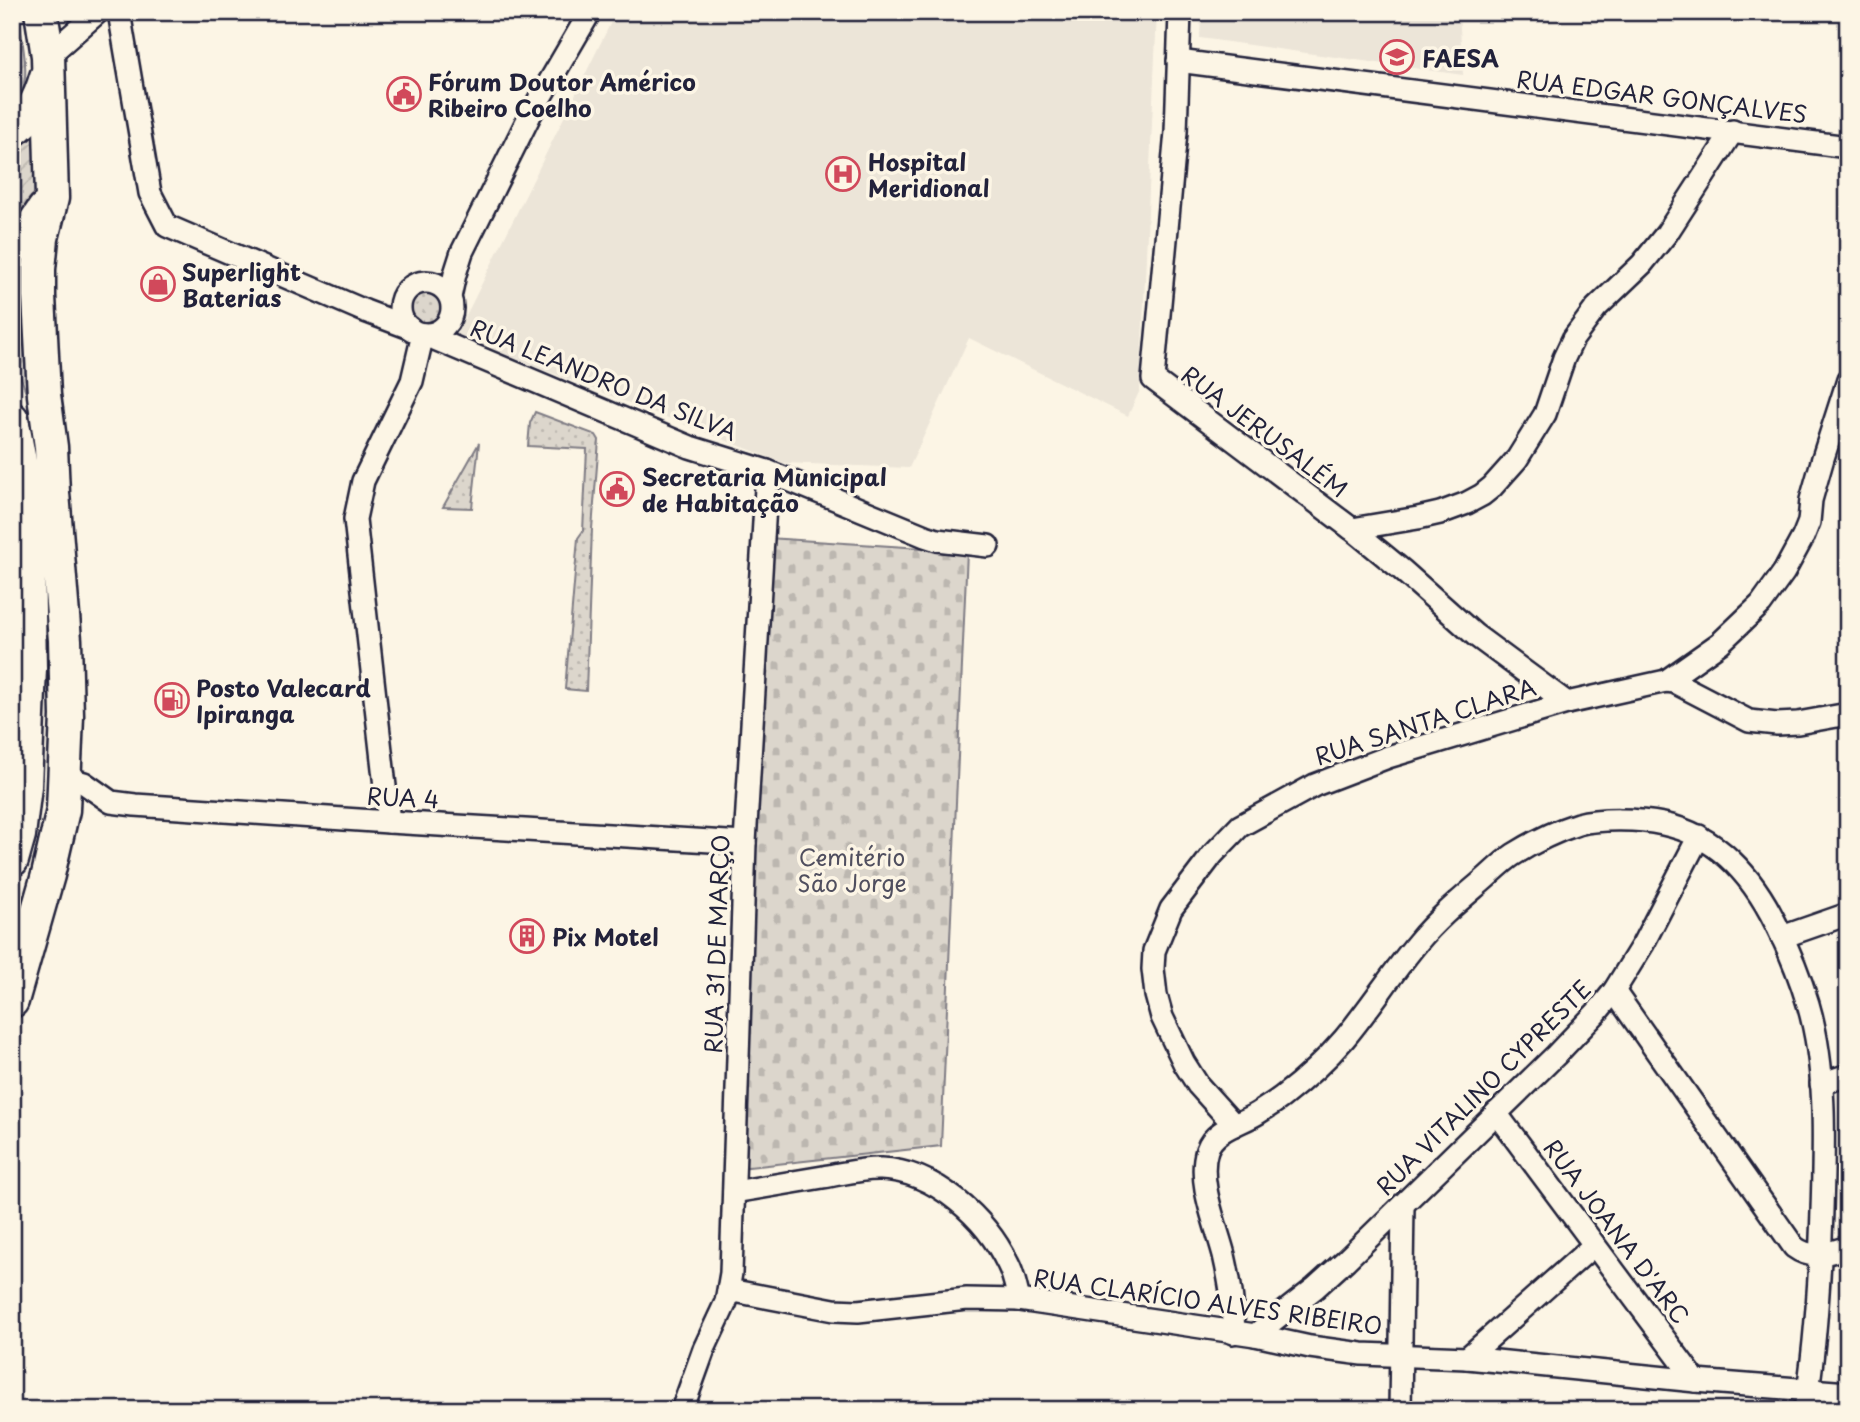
<svg xmlns="http://www.w3.org/2000/svg" width="1860" height="1422" font-family="'Playpen Sans',sans-serif">
  <defs>
    <pattern id="grass-dots" width="8" height="8" patternUnits="userSpaceOnUse" patternTransform="scale(1.75)"><rect width="8" height="8" fill="#dcd6cc"/><path d="M2 2h.1M6 6h.1" fill="none" stroke="#bcb7b0" stroke-width="1.8" stroke-linecap="round"/></pattern>
    <pattern id="cemetery-stones" width="16" height="16" patternUnits="userSpaceOnUse" patternTransform="scale(1.75)"><rect width="16" height="16" fill="#dcd6cc"/><path d="M2 7V4a2 2 0 0 1 4 0v3zM10 15v-3a2 2 0 0 1 4 0v3z" fill="#bcb7b0"/></pattern>
    <pattern id="garden-furrows" width="10" height="10" patternUnits="userSpaceOnUse" patternTransform="scale(1.75)"><rect width="10" height="10" fill="#dcd6cc"/><path d="M-1 1l2-2M0 10L10 0M9 11l2-2" fill="none" stroke="#bcb7b0"/></pattern>
  </defs>
  <rect width="100%" height="100%" fill="#fcf5e5"/>
  <filter id="ink" filterUnits="userSpaceOnUse"><feTurbulence type="fractalNoise" baseFrequency=".0143" numOctaves="2"/><feDisplacementMap in="SourceGraphic" scale="14" xChannelSelector="R" yChannelSelector="G"/><feConvolveMatrix kernelMatrix="1 2 1 2 8 2 1 2 1" color-interpolation-filters="sRGB"/></filter>
  <g filter="url(#ink)">
    <g fill="#ece5d8">
      <polygon points="616,12 1157,12 1140,390 1128,416 969,338 909,468 784,463 456,336"/>
      <polygon points="1201,12 1459,12 1463,75 1200,38"/>
    </g>
    <g fill="url(#grass-dots)" stroke="#7f7c84" stroke-width="2">
      <path d="M424 282C457 285 461 322 430 333L402 316C399 300 407 285 424 282Z"/>
      <polygon points="535,412 596,435 599,440 592,529 586,691 565,689 578,538 583,531 587,449 528,446 530,423"/>
      <polygon points="479,443 472,508 443,507"/>
    </g>
    <polygon fill="url(#cemetery-stones)" stroke="#7f7c84" stroke-width="2" points="768,538 967,551 941,1146 740,1168"/>
    <g fill="url(#garden-furrows)" stroke="#7f7c84" stroke-width="2">
      <path d="M12 12H18C22 46 35 84 12 113Z"/>
      <polygon points="41,117 40,181 30,211 12,225 12,143"/>
      <polygon points="24,252 26,317 39,427 12,354 12,262"/>
    </g>
    <g fill="none" stroke-linecap="round" stroke-linejoin="round">
      <g stroke="#22223b" stroke-width="26">
        <g id="minor">
          <polyline points="119,12 150,193 167,226 365,311 410,328"/>
          <polyline points="1180,12 1176,132 1153,379 1352,529 1402,570 1475,635 1567,703"/>
          <polyline points="48,56 98,12"/>
          <polyline points="1178,61 1848,147"/>
          <circle cx="426" cy="308" r="26"/>
          <polyline points="450,297 455,274 462,252 530,115 590,12"/>
          <polyline points="1352,529 1418,518 1440,513 1467,503 1482,495 1492,487 1517,459 1545,414 1564,358 1573,339 1596,308 1642,264 1667,233 1733,131"/>
          <polyline points="1666,681 1720,643 1761,604 1784,572 1803,537 1809,522 1811,500 1823,458 1848,380"/>
          <polyline points="64,777 84,783 111,802 135,805 389,822 745,843"/>
          <polyline points="389,822 355,519 363,481 412,381 423,334 690,447 767,471 925,536 937,540 988,546"/>
          <polyline points="1782,937 1848,914"/>
          <path d="M1614 991 1794 1247C1813 1261 1827 1253 1848 1247"/>
          <polyline points="1821,1084 1848,1075"/>
          <polyline points="1496,1113 1696,1381"/>
          <polyline points="1234,1125 1198,1085 1184,1063 1162,1017 1156,995 1153,969 1154,951 1171,909 1213,854 1240,826 1315,785 1388,757 1567,703 1666,681 1674,682 1749,721 1777,724 1798,723 1848,714"/>
          <path d="M734 1192C763 1187 793 1182 823 1177 842 1174 862 1168 881 1169 935 1171 986 1218 1008 1264 1014 1275 1016 1288 1019 1300"/>
          <polyline points="729,1290 834,1310 858,1311 967,1299 1019,1300 1255,1335 1310,1347 1362,1354 1467,1358 1696,1381 1848,1393"/>
          <path d="M1233 1333C1235 1310 1229 1277 1224 1255 1216 1224 1197 1181 1207 1150 1214 1129 1241 1124 1258 1113 1266 1108 1274 1103 1282 1097 1304 1080 1326 1060 1344 1039 1370 1008 1392 973 1418 942 1436 920 1459 901 1480 883 1491 874 1501 863 1513 855 1532 843 1556 831 1578 824 1600 818 1640 819 1663 824 1717 835 1753 877 1776 924 1789 950 1800 977 1808 1004 1827 1068 1824 1143 1822 1210 1820 1276 1816 1345 1805 1410"/>
          <polyline points="1255,1335 1315,1288 1346,1260 1556,1055 1597,1012 1614,991 1643,944 1699,836"/>
          <polyline points="1467,1358 1594,1245"/>
          <polyline points="682,1410 704,1349 726,1302 731,1273 745,843 767,471"/>
          <polyline points="1400,1410 1403,1205"/>
        </g>
      </g>
      <g stroke="#22223b" stroke-width="37">
        <g id="secondary">
          <path d="M12 131C31 118 40 98 46 77"/>
          <polyline points="12,248 25,237 44,209"/>
          <polyline points="12,419 27,499 30,668 25,786 19,835 12,860"/>
          <polyline points="12,1001 48,875 63,810 67,716 65,640 53,493 51,447 44,395 39,296 39,269 42,238 52,198 48,56 41,12"/>
        </g>
      </g>
      <use href="#minor" stroke="#fcf5e5" stroke-width="21"/>
      <use href="#secondary" stroke="#fcf5e5" stroke-width="32"/>
    </g>
  </g>
  <defs>
    <g id="university-ring" transform="scale(1.75)"><circle r="9.5" fill="#fcf5e5" stroke="#d1495b" stroke-width="1.5"/><path d="M0-5L7-2L0 1L-7-2ZM-4 1L0 2.5L4 1V4Q0 6-4 4Z" fill="#d1495b"/></g>
    <g id="civic-ring" transform="scale(1.75)"><circle r="9.5" fill="#fcf5e5" stroke="#d1495b" stroke-width="1.5"/><path d="M-.6-6.5H3V-4.5H.6V-3L4-1V1h2V6H-6V1h2V-1L-.6-3ZM-1.2 2.5V6h2.4V2.5Z" fill="#d1495b"/></g>
    <g id="hospital-ring" transform="scale(1.75)"><circle r="9.5" fill="#fcf5e5" stroke="#d1495b" stroke-width="1.5"/><path d="M-5-5h3v3.5h4V-5h3V5h-3V1.5h-4V5h-3Z" fill="#d1495b"/></g>
    <g id="shop-ring" transform="scale(1.75)"><circle r="9.5" fill="#fcf5e5" stroke="#d1495b" stroke-width="1.5"/><path d="M-5-2.5h2.3a2.7 3.5 0 0 1 5.4 0H5L5.5 6h-11ZM-1.5-2.5h3a1.5 2.3 0 0 0-3 0Z" fill="#d1495b"/></g>
    <g id="fuel-ring" transform="scale(1.75)"><circle r="9.5" fill="#fcf5e5" stroke="#d1495b" stroke-width="1.5"/><path d="M-5.5-6h7V0h2V4h1.3V-2.5L3-4.5l.8-.8L6-3V5H2.5V1h-1V6h-7ZM-4.2-4.7v3.2H.2V-4.7Z" fill="#d1495b"/></g>
    <g id="building-ring" transform="scale(1.75)"><circle r="9.5" fill="#fcf5e5" stroke="#d1495b" stroke-width="1.5"/><path d="M-4-6H4V6H1V3H-1V6H-4ZM-2.5-4.3h1.7v1.8h-1.7ZM.8-4.3h1.7v1.8H.8ZM-2.5-1h1.7V.8h-1.7ZM.8-1h1.7V.8H.8Z" fill="#d1495b"/></g>
  </defs>
  <g fill-rule="evenodd">
    <use href="#university-ring" x="1397" y="57"/>
    <use href="#civic-ring" x="404" y="94"/>
    <use href="#hospital-ring" x="843" y="174"/>
    <use href="#shop-ring" x="158" y="284"/>
    <use href="#civic-ring" x="617" y="489"/>
    <use href="#fuel-ring" x="172" y="700"/>
    <use href="#building-ring" x="527" y="936"/>
  </g>
  <g text-anchor="middle" dominant-baseline="central" stroke-width="7" stroke-linejoin="round" paint-order="stroke">
    <g font-size="23" font-weight="bold" fill="#22223b" stroke="#fcf5e5" text-anchor="start">
      <text x="1422" y="57">FAESA</text>
      <text x="428" y="81">Fórum Doutor Américo<tspan x="428" dy="26">Ribeiro Coelho</tspan></text>
      <text x="868" y="161">Hospital<tspan x="868" dy="26">Meridional</tspan></text>
      <text x="182" y="271">Superlight<tspan x="182" dy="26">Baterias</tspan></text>
      <text x="642" y="476">Secretaria Municipal<tspan x="642" dy="26">de Habitação</tspan></text>
      <text x="196" y="687">Posto Valecard<tspan x="196" dy="26">Ipiranga</tspan></text>
      <text x="552" y="936">Pix Motel</text>
    </g>
    <g font-size="23" fill="#22223b" stroke="#fcf5e5">
      <text transform="translate(1662 96) rotate(7)">RUA EDGAR GONÇALVES</text>
      <text transform="translate(604 379) rotate(22)">RUA LEANDRO DA SILVA</text>
      <text transform="translate(1265 431) rotate(37)">RUA JERUSALÉM</text>
      <text transform="translate(1425 721) rotate(-18)">RUA SANTA CLARA</text>
      <text transform="translate(403 797) rotate(3)">RUA 4</text>
      <text transform="translate(716 944) rotate(-88)">RUA 31 DE MARÇO</text>
      <text transform="translate(1483 1087) rotate(-45)">RUA VITALINO CYPRESTE</text>
      <text transform="translate(1617 1231) rotate(53)">RUA JOANA D'ARC</text>
      <text transform="translate(1208 1301) rotate(8)">RUA CLARÍCIO ALVES RIBEIRO</text>
    </g>
    <g font-size="23" fill="#504f5f" stroke="#fcf5e5">
      <text x="852" y="856">Cemitério<tspan x="852" dy="26">São Jorge</tspan></text>
    </g>
  </g>
  <rect width="1860" height="1422" fill="none" stroke="#fcf5e5" stroke-width="42"/>
  <rect x="21" y="21" width="1818" height="1380" fill="none" stroke="#22223b" stroke-width="2.5" filter="url(#ink)"/>
</svg>
